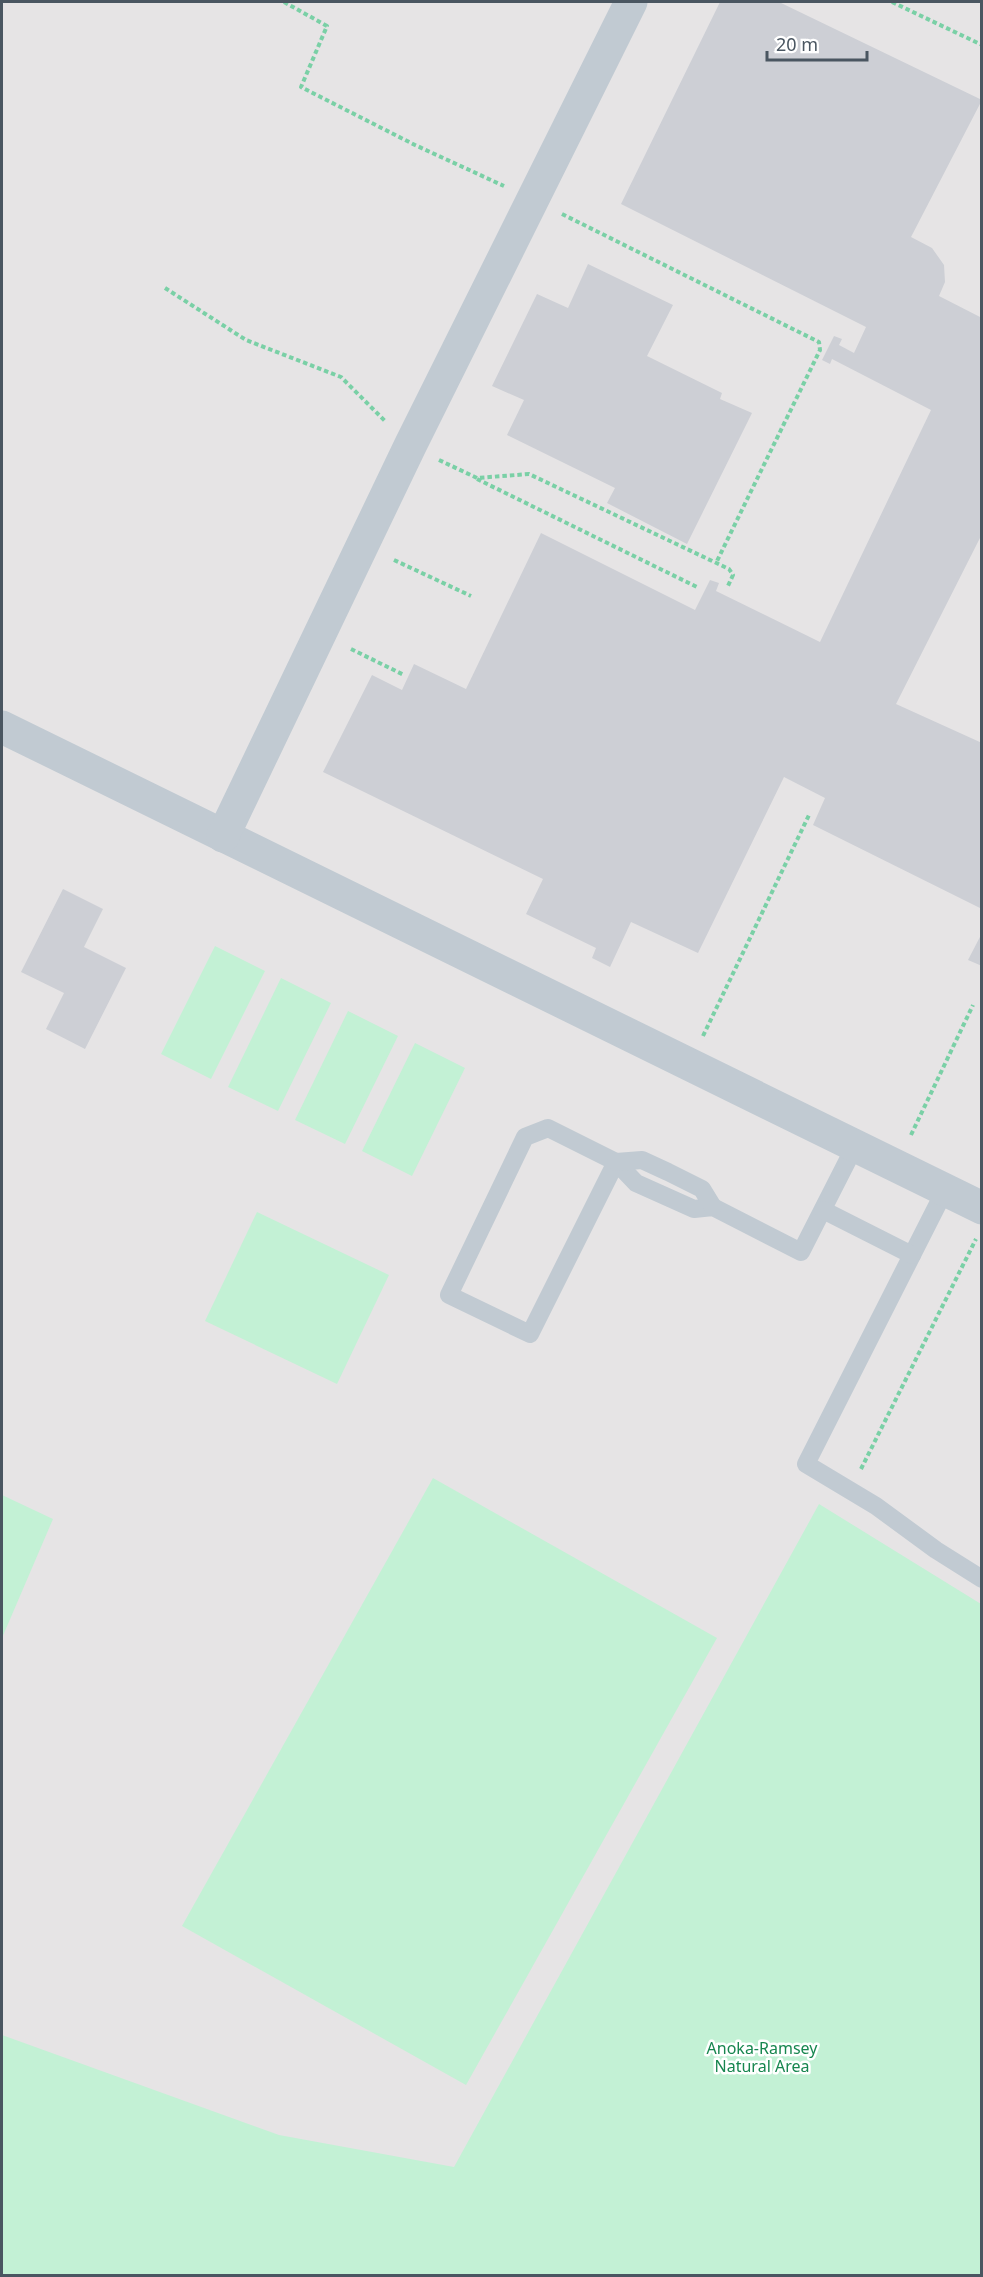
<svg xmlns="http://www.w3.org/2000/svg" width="983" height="2277" font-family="'Noto Sans',sans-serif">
  <rect width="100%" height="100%" fill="#f5f3f3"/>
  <rect fill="#e6e4e5" x="2" y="2" width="979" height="2273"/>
  <g fill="#c3f1d5">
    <polygon points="215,946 265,971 211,1079 161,1054"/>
    <polygon points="281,978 331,1003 278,1111 228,1087"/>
    <polygon points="348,1011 398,1036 345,1144 295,1120"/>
    <polygon points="415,1043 465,1068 412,1176 362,1151"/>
    <polygon points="257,1212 389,1275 337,1384 205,1321"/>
    <polygon points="433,1478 717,1638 466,2085 182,1926"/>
    <polygon points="2,1495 53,1519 2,1638"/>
    <polygon points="819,1504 981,1604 981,2275 2,2275 2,2035 279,2135 454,2167"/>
  </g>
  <g fill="#cdcfd5">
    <polygon points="720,2 779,2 982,100 911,237 932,248 944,265 945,282 939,296 982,318 982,534 896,704 982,743 982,909 813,825 825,798 784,777 698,953 631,922 610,967 592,958 596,948 526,914 543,879 323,772 372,675 402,690 414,664 466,689 541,533 695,610 710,580 719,583 716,591 820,642 931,410 832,359 830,364 822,360 834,336 842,339 839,345 854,353 866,327 621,204"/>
    <polygon points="588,264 673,305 647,356 722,393 720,399 752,413 687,544 607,503 615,488 507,435 524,400 492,386 537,294 568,308"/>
    <polygon points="63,889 103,909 84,947 126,968 85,1049 46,1029 64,993 21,972"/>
    <polygon points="982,933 982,966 968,960"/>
  </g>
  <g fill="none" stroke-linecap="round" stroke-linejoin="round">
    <g stroke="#7ad0a6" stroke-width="4" stroke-dasharray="4.5 3" stroke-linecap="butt">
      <polyline points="284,2 327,26 301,87 415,145 504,186"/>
      <polyline points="892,2 982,45"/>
      <polyline points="562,214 819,342 820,350 716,563"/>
      <polyline points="165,288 246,340 341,377 385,421"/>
      <polyline points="439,460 477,478 529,474 729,569 733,575 727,588"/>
      <polyline points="477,479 699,588"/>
      <polyline points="394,560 471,596"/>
      <polyline points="351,649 404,675"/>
      <polyline points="703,1036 809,815"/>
      <polyline points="911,1135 973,1005"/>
      <polyline points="861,1469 976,1239"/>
    </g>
    <g stroke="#c1cad2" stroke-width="18">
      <polyline points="616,1162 530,1334 449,1295 525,1137 548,1128 616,1162 636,1183 694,1209 713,1207 801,1252 855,1146"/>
      <polyline points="616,1162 642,1160 668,1172 702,1189 713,1207"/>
      <polyline points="945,1190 806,1464 876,1506 936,1550 982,1579"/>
      <polyline points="823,1210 912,1255"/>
    </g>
    <g stroke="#c1cad2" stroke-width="33">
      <polyline points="2,727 982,1208"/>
      <polyline points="223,836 410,446 631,2"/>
    </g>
  </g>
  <g text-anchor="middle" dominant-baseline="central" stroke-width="5" stroke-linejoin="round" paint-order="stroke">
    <g font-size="16" fill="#17864f" stroke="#fff">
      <text x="762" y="2048">Anoka-Ramsey<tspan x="762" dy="18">Natural Area</tspan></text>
    </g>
  </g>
  <rect width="983" height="2277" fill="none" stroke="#4a5661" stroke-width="6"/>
  <path d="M767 51v9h100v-9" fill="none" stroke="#4a5661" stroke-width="3"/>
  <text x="776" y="51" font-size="18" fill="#4a5661" stroke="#ffffff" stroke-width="4.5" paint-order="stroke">20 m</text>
</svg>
